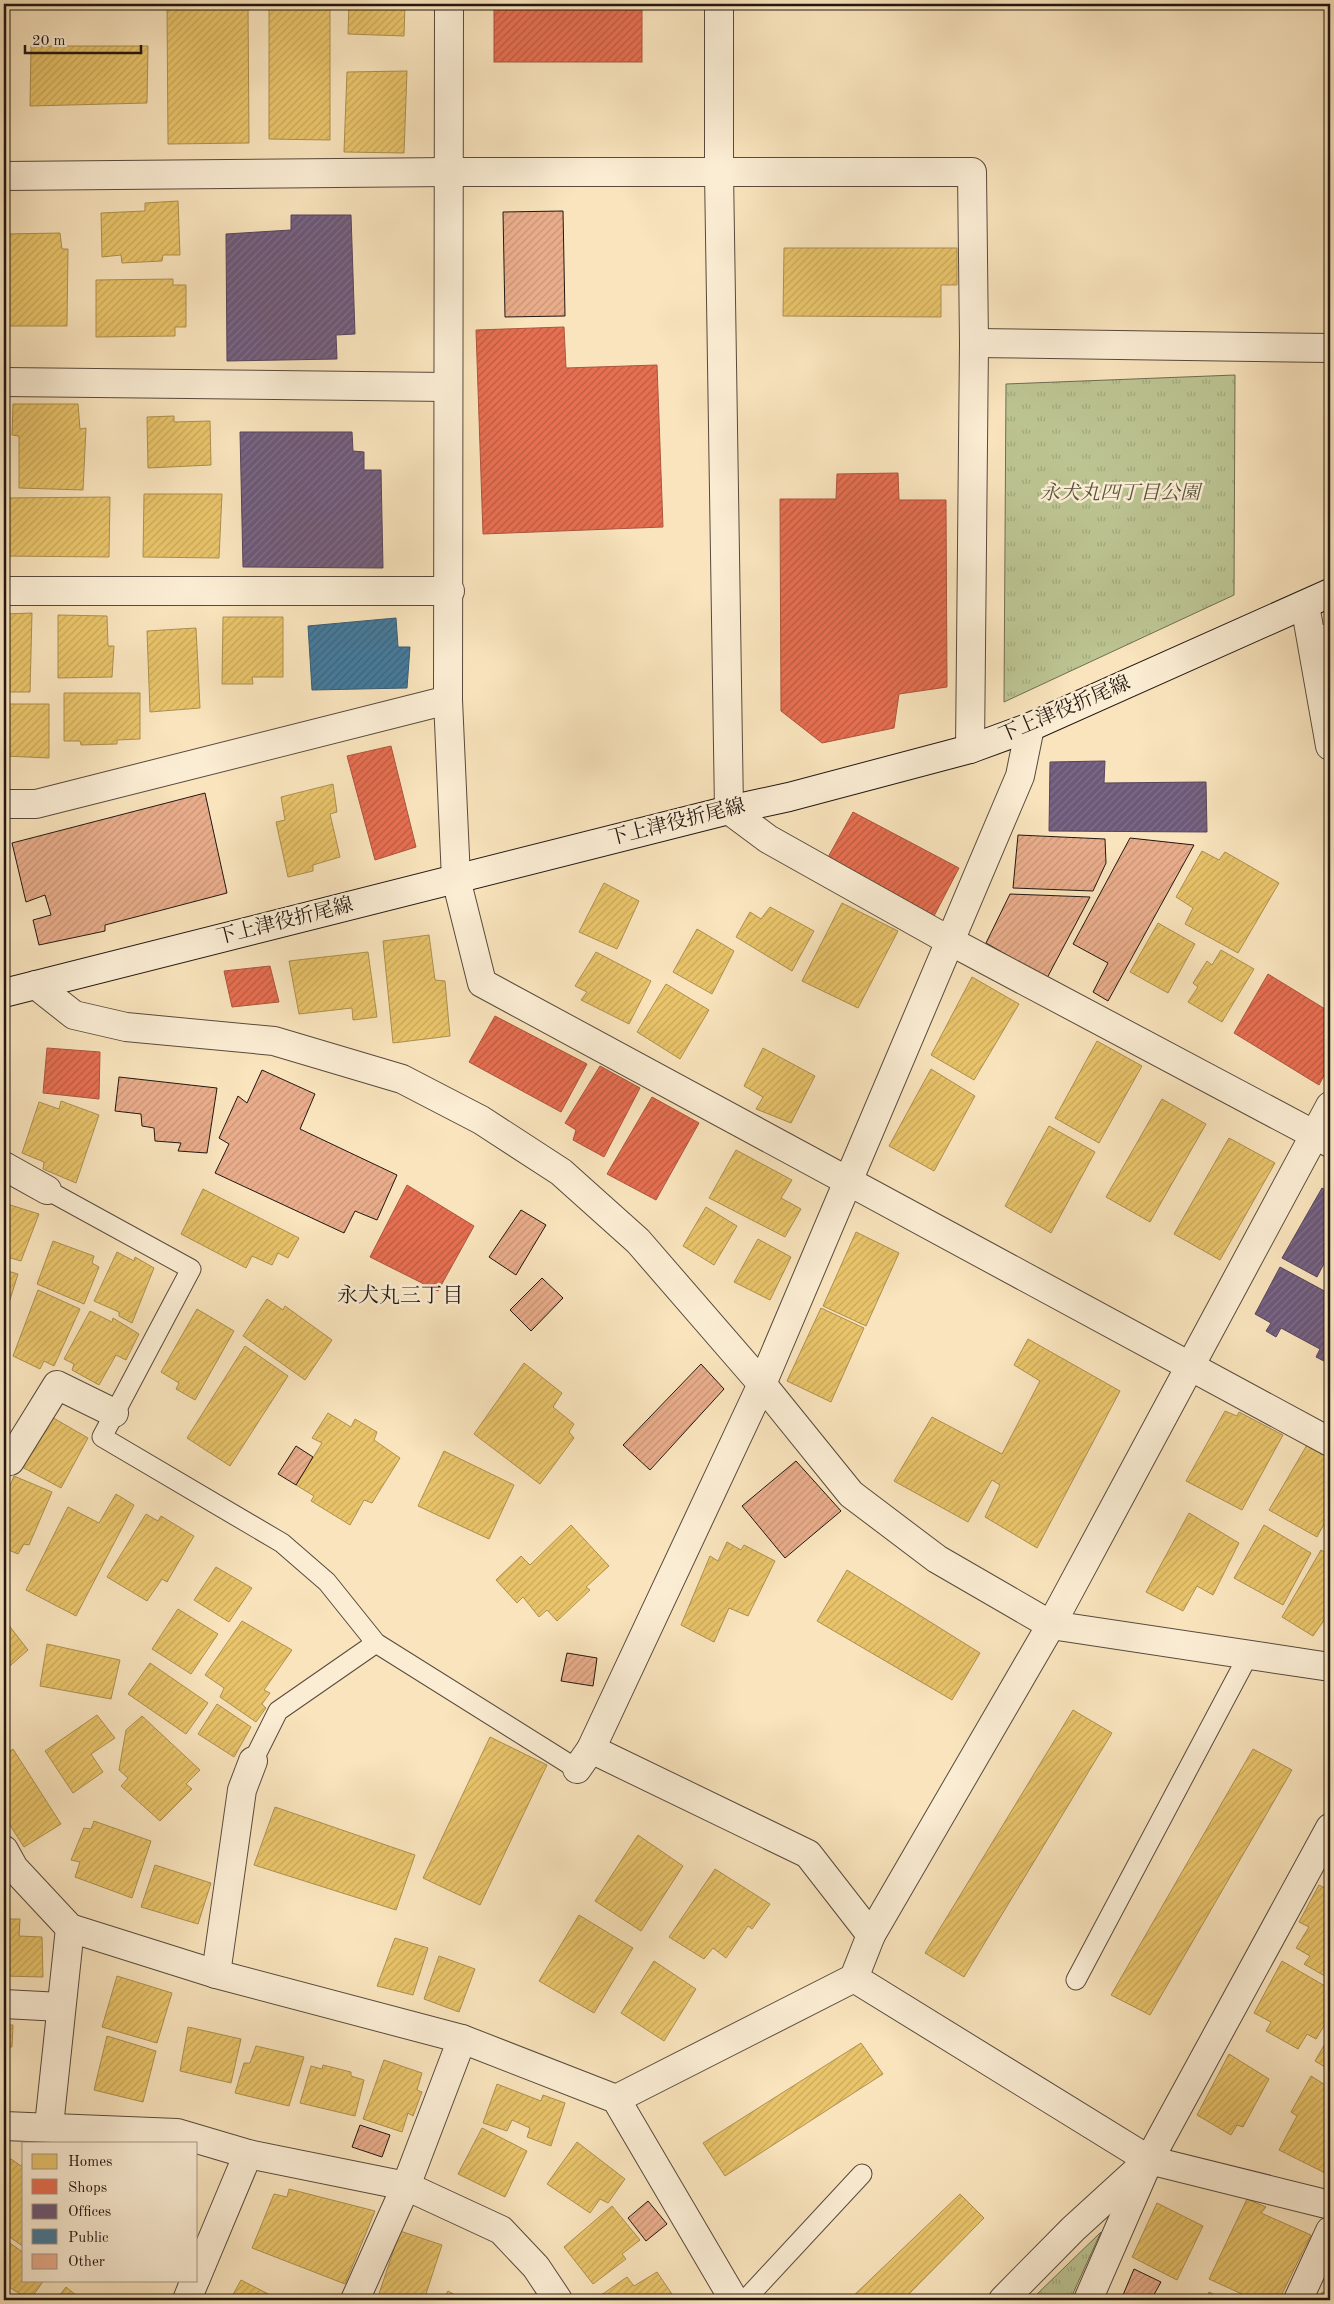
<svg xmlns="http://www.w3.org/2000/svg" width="1334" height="2304" font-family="'Old Standard TT','Noto Serif JP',serif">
  <defs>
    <pattern id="grass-tufts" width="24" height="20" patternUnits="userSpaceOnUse" patternTransform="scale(1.25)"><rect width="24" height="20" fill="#bcc492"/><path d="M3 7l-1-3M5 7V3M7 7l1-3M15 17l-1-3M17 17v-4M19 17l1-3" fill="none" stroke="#a1a87d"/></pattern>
    <pattern id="homes-hatch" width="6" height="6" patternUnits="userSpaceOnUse" patternTransform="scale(1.25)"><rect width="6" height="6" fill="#e9c46a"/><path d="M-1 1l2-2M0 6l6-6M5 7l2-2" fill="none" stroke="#c8a85b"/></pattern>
    <pattern id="shops-hatch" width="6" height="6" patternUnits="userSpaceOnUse" patternTransform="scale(1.25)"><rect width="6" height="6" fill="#e76f51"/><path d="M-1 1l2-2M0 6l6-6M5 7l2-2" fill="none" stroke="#bb5a42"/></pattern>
    <pattern id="offices-hatch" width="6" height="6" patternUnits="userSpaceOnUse" patternTransform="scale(1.25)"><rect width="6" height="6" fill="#6d597a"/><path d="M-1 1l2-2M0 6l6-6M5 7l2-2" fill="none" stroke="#81718a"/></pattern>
    <pattern id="public-hatch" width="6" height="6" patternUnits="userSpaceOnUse" patternTransform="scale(1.25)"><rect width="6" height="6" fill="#457b9d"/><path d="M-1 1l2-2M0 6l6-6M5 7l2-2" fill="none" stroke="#39647f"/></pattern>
    <pattern id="building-hatch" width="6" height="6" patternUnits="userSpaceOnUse" patternTransform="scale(1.25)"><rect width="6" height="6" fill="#e9ad8b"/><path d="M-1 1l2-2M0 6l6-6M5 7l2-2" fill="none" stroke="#c89477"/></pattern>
  </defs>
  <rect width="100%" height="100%" fill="#f9e4bd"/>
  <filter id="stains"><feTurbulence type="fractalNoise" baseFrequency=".004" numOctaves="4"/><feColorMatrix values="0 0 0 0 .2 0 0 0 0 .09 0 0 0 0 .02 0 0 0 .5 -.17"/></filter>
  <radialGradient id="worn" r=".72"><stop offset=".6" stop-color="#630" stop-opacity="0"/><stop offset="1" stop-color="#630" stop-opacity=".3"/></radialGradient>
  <g fill="url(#grass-tufts)" stroke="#6f6e52">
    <polygon points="1235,375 1234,595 1004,702 1006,384"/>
    <polygon points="1101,2232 1070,2300 1031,2300"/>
  </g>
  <g fill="url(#homes-hatch)" stroke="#ad904f">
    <polygon points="167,4 248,4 249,143 168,144"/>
    <polygon points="269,4 330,4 330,140 269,139"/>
    <polygon points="349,4 405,4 404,36 348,34"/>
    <polygon points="31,46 148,46 147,103 30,106"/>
    <polygon points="407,71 404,153 344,152 347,72"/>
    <polygon points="178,201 180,255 163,255 162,261 122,263 121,255 102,257 101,213 145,211 145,203"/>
    <polygon points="60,233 62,249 68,249 67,326 7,326 7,234"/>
    <polygon points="784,248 957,248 957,285 941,285 941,317 783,316"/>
    <polygon points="173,279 173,285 186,285 186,327 175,327 175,336 96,337 96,280"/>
    <polygon points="13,404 78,404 80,429 86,428 83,490 19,488 19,436 12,435"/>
    <polygon points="174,416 174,422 210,421 211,465 148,468 147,417"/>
    <polygon points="144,494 222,494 219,558 143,557"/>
    <polygon points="110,497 109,557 4,556 4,498"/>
    <polygon points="32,613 30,692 4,692 4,614"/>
    <polygon points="58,615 107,616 108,646 114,646 112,677 58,678"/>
    <polygon points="223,617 283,617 283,677 252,677 253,684 222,684"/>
    <polygon points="196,628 200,708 150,712 147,631"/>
    <polygon points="64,693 140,693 140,739 117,740 117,744 81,745 80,741 64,741"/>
    <polygon points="4,704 49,704 49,758 4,756"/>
    <polygon points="333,784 337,812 330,814 340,857 313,865 313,871 288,877 276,822 285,820 281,797"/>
    <polygon points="1202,851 1219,860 1225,852 1279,883 1238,953 1185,924 1193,908 1176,897"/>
    <polygon points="604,883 639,901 617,949 579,932"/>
    <polygon points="842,903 898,931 858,1008 802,981"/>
    <polygon points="770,907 814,931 792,971 736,937 750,912 761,919"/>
    <polygon points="1158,923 1195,944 1168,993 1130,972"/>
    <polygon points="697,929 734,951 712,994 673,972"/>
    <polygon points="429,935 435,980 445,981 450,1036 393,1043 383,941"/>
    <polygon points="1221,950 1254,969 1222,1022 1188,1002 1198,987 1193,983 1207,961 1212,965"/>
    <polygon points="368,952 377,1017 353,1020 352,1008 299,1014 289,961"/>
    <polygon points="596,952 651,981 629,1024 581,1000 587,992 575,986"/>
    <polygon points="972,977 1019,1004 974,1080 931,1055"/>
    <polygon points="666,984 709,1010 680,1059 637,1032"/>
    <polygon points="1097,1041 1142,1066 1099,1143 1055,1118"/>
    <polygon points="763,1048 815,1076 791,1123 756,1109 763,1097 744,1086"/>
    <polygon points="931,1069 975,1096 934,1171 889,1146"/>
    <polygon points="1162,1099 1206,1124 1150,1222 1106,1197"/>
    <polygon points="61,1101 99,1115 76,1183 43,1169 44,1162 22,1153 39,1102 59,1109"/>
    <polygon points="1049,1126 1095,1152 1051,1233 1005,1206"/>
    <polygon points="1229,1138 1275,1163 1220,1260 1174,1234"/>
    <polygon points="736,1150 792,1180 781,1198 801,1209 785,1237 709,1198"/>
    <polygon points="203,1189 299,1238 288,1258 278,1253 272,1265 252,1256 246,1268 181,1234"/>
    <polygon points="4,1203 39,1214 21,1261 4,1256"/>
    <polygon points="706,1207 737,1226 714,1265 683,1246"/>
    <polygon points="856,1232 899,1253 866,1326 823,1306"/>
    <polygon points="758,1239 791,1257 770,1300 734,1282"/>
    <polygon points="53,1241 94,1256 92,1263 99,1267 84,1304 37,1284"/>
    <polygon points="117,1252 134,1261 135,1257 154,1268 132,1323 119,1316 119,1312 94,1301"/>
    <polygon points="4,1270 18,1274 4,1319"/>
    <polygon points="38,1290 80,1309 54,1366 44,1361 40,1369 13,1356"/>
    <polygon points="267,1299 283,1310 285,1306 332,1340 305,1380 243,1336"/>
    <polygon points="821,1308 864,1328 831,1402 787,1381"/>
    <polygon points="197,1309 234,1331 195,1400 176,1389 179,1383 161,1372"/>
    <polygon points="90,1311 112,1322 113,1318 139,1334 126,1360 116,1355 99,1385 72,1370 74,1364 64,1359"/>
    <polygon points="1028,1339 1120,1391 1037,1548 985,1517 1000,1485 992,1480 968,1522 894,1481 932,1417 1002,1454 1040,1381 1014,1365"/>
    <polygon points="245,1346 288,1376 230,1466 187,1438"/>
    <polygon points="524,1363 562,1393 553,1407 574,1424 569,1432 574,1438 540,1484 474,1434"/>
    <polygon points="1225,1411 1237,1416 1239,1412 1283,1435 1242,1510 1186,1481"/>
    <polygon points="328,1413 351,1427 355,1419 377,1432 374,1440 400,1458 372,1503 364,1500 350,1525 311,1501 314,1496 296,1485 322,1443 312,1438"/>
    <polygon points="50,1416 88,1438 61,1488 22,1467"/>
    <polygon points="1307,1445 1330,1457 1330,1513 1317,1537 1269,1510"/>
    <polygon points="444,1451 514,1485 489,1539 418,1506"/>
    <polygon points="14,1476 52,1492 29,1545 24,1544 18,1554 4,1548 4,1500"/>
    <polygon points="116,1494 134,1505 76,1616 26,1590 68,1507 99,1523"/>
    <polygon points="1189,1513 1239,1543 1213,1595 1197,1586 1183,1611 1146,1592"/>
    <polygon points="146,1514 158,1521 161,1516 194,1536 167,1582 162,1579 147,1601 107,1577"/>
    <polygon points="571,1525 609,1566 586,1587 590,1590 557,1621 547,1610 539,1617 523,1597 517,1603 496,1580 521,1556 530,1565"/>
    <polygon points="1264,1525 1311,1553 1283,1605 1234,1578"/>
    <polygon points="727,1542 741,1550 744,1545 775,1561 748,1616 729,1608 714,1642 681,1625 710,1556 718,1561"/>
    <polygon points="1321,1550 1330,1555 1330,1618 1327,1616 1313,1636 1282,1617"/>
    <polygon points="216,1567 252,1588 229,1622 194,1600"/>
    <polygon points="847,1570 980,1653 952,1700 817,1621"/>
    <polygon points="178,1609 218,1634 191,1674 152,1649"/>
    <polygon points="4,1619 28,1650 4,1671"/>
    <polygon points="242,1621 292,1650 264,1690 270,1693 262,1704 266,1708 256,1722 220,1697 224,1688 205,1675"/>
    <polygon points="47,1644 120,1660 111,1699 40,1686"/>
    <polygon points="150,1663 208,1703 186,1734 128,1694"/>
    <polygon points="217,1704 251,1727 234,1757 198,1734"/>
    <polygon points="1073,1710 1112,1733 964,1977 925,1953"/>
    <polygon points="97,1715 115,1738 91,1754 103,1772 73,1793 45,1751"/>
    <polygon points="142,1716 200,1770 186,1784 192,1789 160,1821 121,1786 128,1778 119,1770 126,1730"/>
    <polygon points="490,1737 547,1765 480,1905 423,1878"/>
    <polygon points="13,1749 61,1824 24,1847 4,1816 4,1755"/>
    <polygon points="1253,1749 1292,1770 1150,2015 1111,1995"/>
    <polygon points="275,1807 415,1855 396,1910 254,1865"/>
    <polygon points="94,1821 151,1841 132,1898 75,1877 80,1862 71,1860 84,1828 91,1829"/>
    <polygon points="638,1835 683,1866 641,1931 595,1901"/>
    <polygon points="155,1865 211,1883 198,1924 141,1907"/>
    <polygon points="715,1869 770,1904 752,1929 748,1926 726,1958 713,1948 704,1959 669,1937"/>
    <polygon points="1319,1885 1330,1891 1330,1979 1304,1964 1310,1956 1296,1948 1309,1927 1299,1922"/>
    <polygon points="579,1915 633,1948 594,2013 539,1981"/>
    <polygon points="4,1919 20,1919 19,1936 42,1937 43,1977 4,1976"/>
    <polygon points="395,1938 428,1948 413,1995 377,1986"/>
    <polygon points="439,1956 475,1969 459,2012 424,1999"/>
    <polygon points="654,1961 696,1989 664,2041 621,2013"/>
    <polygon points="1282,1961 1330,1989 1330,2016 1316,2039 1307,2034 1298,2049 1266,2031 1271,2022 1254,2013"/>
    <polygon points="117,1976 172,1993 157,2043 102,2027"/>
    <polygon points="4,2025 13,2025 12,2047 6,2047 4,2075"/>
    <polygon points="188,2027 241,2039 231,2083 180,2071"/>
    <polygon points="1330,2035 1330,2070 1315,2061"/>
    <polygon points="107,2036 156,2051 143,2102 94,2090"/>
    <polygon points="861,2043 883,2074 725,2176 703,2143"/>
    <polygon points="256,2046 304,2057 289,2106 235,2093 244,2063 250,2063"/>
    <polygon points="1229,2054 1269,2079 1243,2127 1237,2125 1231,2135 1197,2115"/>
    <polygon points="384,2060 422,2073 417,2090 422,2092 413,2116 408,2113 402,2132 363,2119"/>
    <polygon points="323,2065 351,2072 351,2076 364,2080 355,2116 300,2103 311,2066 322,2069"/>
    <polygon points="1311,2076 1330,2088 1330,2164 1325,2173 1279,2150 1297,2116 1291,2112"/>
    <polygon points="497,2084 541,2101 543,2095 565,2103 551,2146 527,2137 530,2128 512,2120 507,2131 483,2123"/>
    <polygon points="482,2128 527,2151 505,2197 458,2174"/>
    <polygon points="577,2142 625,2179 608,2203 600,2199 590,2213 547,2184"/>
    <polygon points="11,2159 21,2166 24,2161 24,2247 4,2233 4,2169"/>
    <polygon points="289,2189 375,2211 345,2284 252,2248 274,2194 287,2197"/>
    <polygon points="960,2194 984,2218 903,2300 849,2300"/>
    <polygon points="1247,2199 1266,2207 1261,2213 1311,2235 1279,2300 1255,2300 1209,2279"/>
    <polygon points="1157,2203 1203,2226 1177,2280 1132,2257"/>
    <polygon points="612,2206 640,2240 622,2254 626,2259 593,2284 564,2247"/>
    <polygon points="400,2231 442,2245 424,2300 377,2300"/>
    <polygon points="4,2239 24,2253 24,2280 44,2280 30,2300 4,2284"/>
    <polygon points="657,2272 676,2300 598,2300 597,2298 627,2277 634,2286"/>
    <polygon points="241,2280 276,2298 275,2300 230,2300"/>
    <polygon points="66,2287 82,2300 56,2300"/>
    <polygon points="448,2291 464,2300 443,2300"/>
    <polygon points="1209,2292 1226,2300 1206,2300"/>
    <polygon points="1322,2292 1330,2295 1330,2300 1318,2300"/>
  </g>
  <g fill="url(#shops-hatch)" stroke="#ac553e">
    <rect x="494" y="4" width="148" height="58"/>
    <polygon points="564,327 566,368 657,365 663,527 483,534 476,330"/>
    <polygon points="898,473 899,500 946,500 947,687 899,694 894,728 822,743 781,711 780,499 836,499 837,474"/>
    <polygon points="391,746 416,847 375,860 347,756"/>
    <polygon points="853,812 959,868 933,918 827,859"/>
    <polygon points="270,966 279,1002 232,1007 224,971"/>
    <polygon points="1268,974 1330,1012 1330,1064 1319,1085 1234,1033"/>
    <polygon points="495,1016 587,1064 561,1112 469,1062"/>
    <polygon points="47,1048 100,1052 99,1099 43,1093"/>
    <polygon points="600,1066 640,1088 604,1157 573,1140 576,1130 565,1123"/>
    <polygon points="652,1097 699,1123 656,1200 607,1174"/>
    <polygon points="407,1185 474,1226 438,1291 370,1257"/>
  </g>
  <g fill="url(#offices-hatch)" stroke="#56455a">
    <polygon points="291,215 351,215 355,334 336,335 337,359 227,361 226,234 291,230"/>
    <polygon points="240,432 352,432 353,451 364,452 364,470 381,470 383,568 243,567"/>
    <polygon points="1105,761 1104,783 1206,782 1207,832 1049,831 1050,762"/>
    <polygon points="1322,1188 1330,1193 1330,1252 1317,1277 1282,1258"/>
    <polygon points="1280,1267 1330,1294 1330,1364 1316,1357 1320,1349 1281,1328 1276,1337 1266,1331 1271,1323 1255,1314"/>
  </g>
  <polygon fill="url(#public-hatch)" stroke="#3a5d73" points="396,618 398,647 410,647 407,688 312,690 308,626"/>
  <g fill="url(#building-hatch)" stroke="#221711">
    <polygon points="4,4 8,4 9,37 4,37"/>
    <polygon points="563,211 565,316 505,317 503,212"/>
    <polygon points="205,793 227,893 105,925 105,931 39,945 33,920 51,915 45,895 26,902 12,843"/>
    <polygon points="1018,835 1105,839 1106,863 1093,891 1013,888"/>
    <polygon points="1130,838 1194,845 1108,1001 1093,992 1108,963 1073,944"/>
    <polygon points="1010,894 1090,897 1047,978 986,943"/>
    <polygon points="262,1070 315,1094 300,1129 397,1175 377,1220 355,1211 344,1233 215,1173 229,1144 219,1138 238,1096 247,1103"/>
    <polygon points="119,1077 217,1088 207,1153 178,1151 181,1143 155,1141 154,1128 142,1126 141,1114 115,1111"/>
    <polygon points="521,1210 546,1225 516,1275 489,1257"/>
    <polygon points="542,1278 563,1298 531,1331 510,1310"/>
    <polygon points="701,1364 724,1389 650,1470 623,1445"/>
    <polygon points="296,1446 313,1457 296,1485 278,1474"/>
    <polygon points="796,1461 841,1511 785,1558 742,1506"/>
    <polygon points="567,1653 597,1658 593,1686 561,1681"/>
    <polygon points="360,2125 390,2135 382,2157 352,2147"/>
    <polygon points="648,2201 667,2224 646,2241 628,2218"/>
    <polygon points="1134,2269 1161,2282 1151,2300 1136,2300 1123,2295"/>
  </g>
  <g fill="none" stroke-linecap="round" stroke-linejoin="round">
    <g stroke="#584a3c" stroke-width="21">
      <g id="service">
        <polyline points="1311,635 1330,634"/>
        <polyline points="47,1190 191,1269 102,1437 282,1543 327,1582 376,1643 577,1769"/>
        <polyline points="253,1761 278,1711 376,1643"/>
        <polyline points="1076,1980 1249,1654"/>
        <polyline points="745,2300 862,2174"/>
      </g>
    </g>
    <g stroke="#584a3c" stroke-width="30">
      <g id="minor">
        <polyline points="449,4 448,700 456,879 482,983 1330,1442"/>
        <polyline points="4,176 449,172 972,172 974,343 970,749"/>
        <polyline points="974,343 1330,348"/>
        <polyline points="4,382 447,387"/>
        <polyline points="4,591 450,591"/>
        <polyline points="1305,605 1330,746"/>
        <polyline points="4,804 36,804 448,700"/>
        <polyline points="729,810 768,839 950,941 1330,1143"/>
        <polyline points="4,1166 47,1190"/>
        <polyline points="10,1461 57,1385 114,1413"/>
        <polyline points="591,1749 808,1854 871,1935"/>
        <polyline points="577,1769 591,1749 762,1384 1020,776 1030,727"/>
        <polyline points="4,1850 14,1868 70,1928 216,1974 462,2039 616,2099 734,2300"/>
        <polyline points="216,1974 242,1790 253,1761"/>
        <polyline points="854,1978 1149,2160 1330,2205"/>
        <polyline points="4,2004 61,2007"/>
        <polyline points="616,2099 854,1978 871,1935 1051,1625 1330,1106"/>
        <polyline points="4,2126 177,2133 248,2154 406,2186 501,2230 536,2267 558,2300"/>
        <polyline points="49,2126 70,1928"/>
        <polyline points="196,2278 248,2154"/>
        <polyline points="187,2300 195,2280"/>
        <polyline points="355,2300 406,2186 462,2039"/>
        <polyline points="1003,2300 1073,2229 1142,2166"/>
        <polyline points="1088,2300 1149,2160 1330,1828"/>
        <polyline points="1298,2300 1330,2231"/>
      </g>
    </g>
    <g stroke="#584a3c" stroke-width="30">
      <g id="tertiary">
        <polyline points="719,4 719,172 729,810"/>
        <polyline points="36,985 74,1015 126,1027 274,1041 402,1079 481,1120 561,1172 638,1241 762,1384 851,1494 937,1559 1051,1625 1330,1667"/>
      </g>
    </g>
    <g stroke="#221711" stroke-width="30">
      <polyline id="secondary" points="4,993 729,810 789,797 970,749 1030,727 1330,593"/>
    </g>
    <use href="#service" stroke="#fbedd4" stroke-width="19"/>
    <use href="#minor" stroke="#fbedd4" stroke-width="28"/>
    <use href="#tertiary" stroke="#fbedd4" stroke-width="28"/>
    <use href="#secondary" stroke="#fbedd4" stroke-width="28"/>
  </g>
  <g text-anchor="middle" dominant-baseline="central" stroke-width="5" stroke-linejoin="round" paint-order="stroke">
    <g font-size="20" font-style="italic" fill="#58543e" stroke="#fbedd4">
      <text x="1120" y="494">永犬丸四丁目公園</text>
    </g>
    <g font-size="20" fill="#221711" stroke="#fbedd4">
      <text transform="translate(1065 710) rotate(-23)">下上津役折尾線</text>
      <text transform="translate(677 823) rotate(-14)">下上津役折尾線</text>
      <text transform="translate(285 922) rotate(-14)">下上津役折尾線</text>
    </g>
    <g font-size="21" fill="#221711" stroke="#fbedd4">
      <text x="400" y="1296">永犬丸三丁目</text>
    </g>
  </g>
  <rect width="1334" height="2304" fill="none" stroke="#f9e4bd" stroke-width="20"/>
  <rect x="5" y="5" width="1324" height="2294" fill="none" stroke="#221711" stroke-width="2.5"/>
  <rect x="10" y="10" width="1314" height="2284" fill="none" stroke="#221711"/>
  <rect x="22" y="2142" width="175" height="140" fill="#fbedd4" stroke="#a49786"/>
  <rect x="32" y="2154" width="25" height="15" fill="#e9c46a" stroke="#a49786"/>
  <text x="68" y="2166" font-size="15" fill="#221711">Homes</text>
  <rect x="32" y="2179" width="25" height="15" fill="#e76f51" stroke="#a49786"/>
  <text x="68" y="2192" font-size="15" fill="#221711">Shops</text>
  <rect x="32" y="2204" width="25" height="15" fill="#6d597a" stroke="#a49786"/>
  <text x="68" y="2216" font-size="15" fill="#221711">Offices</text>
  <rect x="32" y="2229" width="25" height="15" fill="#457b9d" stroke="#a49786"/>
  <text x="68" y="2242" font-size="15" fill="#221711">Public</text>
  <rect x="32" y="2254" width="25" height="15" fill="#e9ad8b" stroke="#a49786"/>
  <text x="68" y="2266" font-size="15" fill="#221711">Other</text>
  <path d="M25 45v8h116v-8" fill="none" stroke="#221711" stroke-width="2.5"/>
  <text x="32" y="45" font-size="15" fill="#221711" stroke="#fbedd4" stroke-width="4" paint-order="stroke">20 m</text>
  <rect width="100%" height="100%" filter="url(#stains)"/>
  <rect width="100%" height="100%" fill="url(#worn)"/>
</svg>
